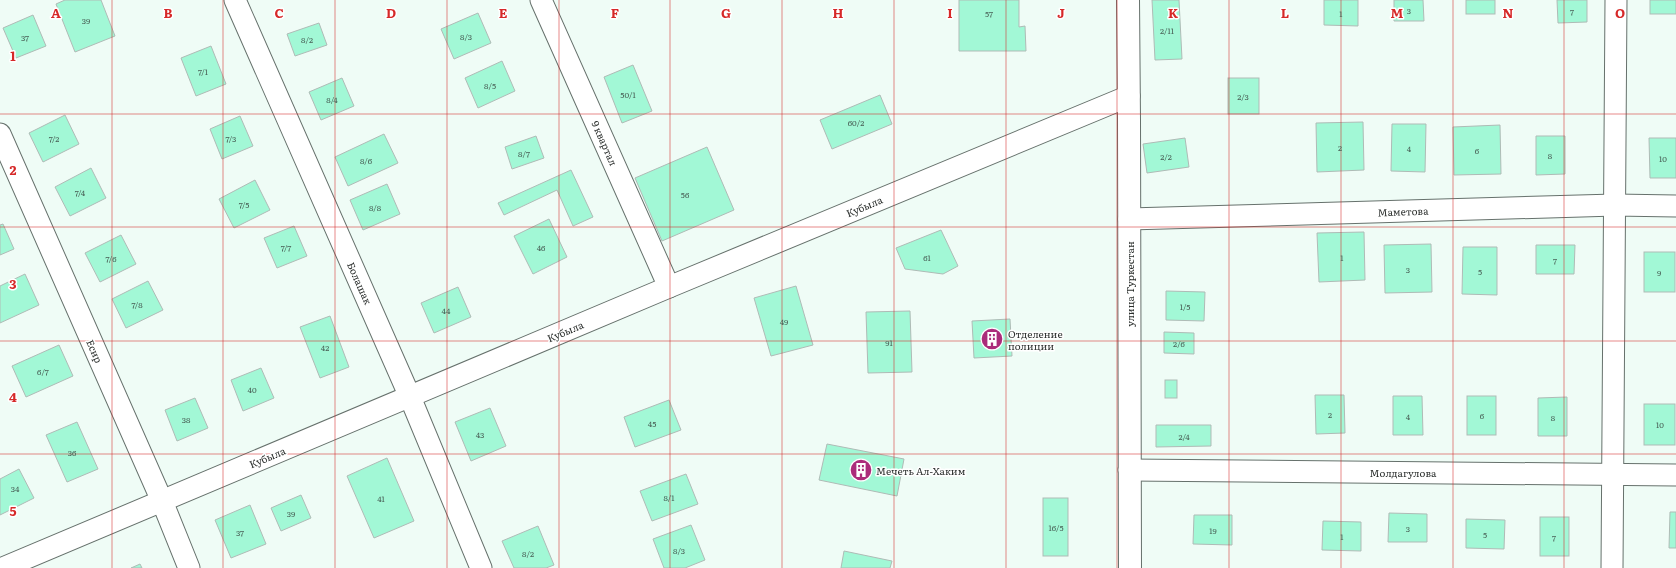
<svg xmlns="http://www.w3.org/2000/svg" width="1676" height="568" font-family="Literata,serif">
  <rect width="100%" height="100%" fill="#effcf6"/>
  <g fill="#a2f8d6" stroke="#afbbb6">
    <polygon points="65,0 101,0 115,36 75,52 56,4"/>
    <polygon points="959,0 1019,0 1019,27 1025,26 1026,51 959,51"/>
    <polygon points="1152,0 1179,0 1182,59 1155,60"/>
    <polygon points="1324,0 1358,0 1358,26 1324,25"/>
    <polygon points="1394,0 1423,0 1424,21 1394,21"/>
    <rect x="1466" y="0" width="29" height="14"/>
    <polygon points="1557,0 1587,0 1587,22 1558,23"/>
    <rect x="1650" y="0" width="26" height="14"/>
    <polygon points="478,13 491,43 454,59 441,29"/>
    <polygon points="33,15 46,46 16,58 3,28"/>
    <polygon points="319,23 327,45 295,56 287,34"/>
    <polygon points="211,46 226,84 196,96 181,58"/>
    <polygon points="502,61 515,91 478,108 465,78"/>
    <polygon points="633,65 652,111 622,123 604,77"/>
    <polygon points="342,78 354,106 321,120 309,92"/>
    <rect x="1228" y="78" width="31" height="36"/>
    <polygon points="880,95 892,124 832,149 820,120"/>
    <polygon points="65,115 79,144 43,162 29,133"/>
    <polygon points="240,116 253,146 222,159 210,129"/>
    <polygon points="1363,122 1364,170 1317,172 1316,123"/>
    <polygon points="1392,124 1426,124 1425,172 1391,171"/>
    <polygon points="1500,125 1501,174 1454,175 1453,127"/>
    <polygon points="384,134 398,163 348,186 335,157"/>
    <polygon points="536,136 544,158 512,169 505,147"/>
    <polygon points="1536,136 1565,136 1565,174 1536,175"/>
    <polygon points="1185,138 1189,167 1147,173 1143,144"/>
    <polygon points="1649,138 1676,138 1676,178 1650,178"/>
    <polygon points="707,147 734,210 662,241 635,178"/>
    <polygon points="91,168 106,198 70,216 55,187"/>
    <polygon points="571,170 593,217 573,226 557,190 504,215 498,203"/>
    <polygon points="255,180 270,210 234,228 219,199"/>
    <polygon points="387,184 400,214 363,230 350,200"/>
    <polygon points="549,219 567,257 533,274 514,236"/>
    <polygon points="3,224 14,249 0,255 0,225"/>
    <polygon points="294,226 307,256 277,268 264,238"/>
    <polygon points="941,230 958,266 943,274 905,269 896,248"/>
    <polygon points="1364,232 1365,280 1319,282 1317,233"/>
    <polygon points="121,235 136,264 100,282 85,253"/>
    <polygon points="1431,244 1432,292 1385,293 1384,245"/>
    <polygon points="1536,245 1575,245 1574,274 1536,274"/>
    <polygon points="1463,247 1497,247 1497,295 1462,294"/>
    <rect x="1644" y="252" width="31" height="40"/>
    <polygon points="25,274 39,305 0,323 0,286"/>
    <polygon points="148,281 163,310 126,328 112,299"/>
    <polygon points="796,286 813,345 771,356 754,298"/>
    <polygon points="458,287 471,317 434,333 421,303"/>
    <polygon points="1166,291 1205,292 1204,321 1166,320"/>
    <polygon points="910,311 912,372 868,373 866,312"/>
    <polygon points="330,316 349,367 320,378 300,327"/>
    <polygon points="1010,319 1012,356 974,358 972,321"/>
    <polygon points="1164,332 1194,333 1194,354 1164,353"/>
    <polygon points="59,345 73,376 26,397 12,366"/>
    <polygon points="261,368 274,398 243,411 231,380"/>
    <rect x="1165" y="380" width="12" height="18"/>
    <polygon points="1315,395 1344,395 1345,433 1316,434"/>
    <polygon points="1393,396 1422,396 1423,435 1393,435"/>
    <rect x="1467" y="396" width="29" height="39"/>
    <polygon points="1567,397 1567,436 1538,436 1538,398"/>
    <polygon points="195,398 208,428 177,441 165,410"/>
    <polygon points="669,400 681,430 635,447 624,417"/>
    <rect x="1644" y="404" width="31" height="41"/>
    <polygon points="490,408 506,446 471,461 455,422"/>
    <polygon points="77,422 98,469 67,482 46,435"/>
    <polygon points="1156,425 1211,425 1211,446 1156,447"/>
    <polygon points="827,444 904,459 897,496 819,480"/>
    <polygon points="387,458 414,521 374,538 347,476"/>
    <polygon points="19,469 34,498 0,515 0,479"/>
    <polygon points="686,474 698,504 652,521 640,491"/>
    <polygon points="301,495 311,518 281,531 271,508"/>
    <rect x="1043" y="498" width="25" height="58"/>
    <polygon points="250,505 266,544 231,558 215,520"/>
    <polygon points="1670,512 1676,512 1676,548 1669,548"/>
    <polygon points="1389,513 1427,514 1427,542 1388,542"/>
    <polygon points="1194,515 1232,515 1232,545 1193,544"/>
    <rect x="1540" y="517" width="29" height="39"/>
    <polygon points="1466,519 1505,520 1504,549 1466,548"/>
    <polygon points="1323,521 1361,522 1361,551 1322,550"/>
    <polygon points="691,525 705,560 685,568 664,568 653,539"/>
    <polygon points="538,526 554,565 546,568 514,568 502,541"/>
    <polygon points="844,551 892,561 890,568 841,568"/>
    <polygon points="140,564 142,568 131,568"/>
  </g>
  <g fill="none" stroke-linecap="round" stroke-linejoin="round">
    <g stroke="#66716c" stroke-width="23">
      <g id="minor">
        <polyline points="235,0 410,397 481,568"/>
        <polyline points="541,0 669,287"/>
        <polyline points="0,134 162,501 189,568"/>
        <polyline points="1129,219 1615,205 1676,206"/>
        <polyline points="1129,470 1676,475"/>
        <polyline points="3,568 669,287 1129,96"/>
        <polyline points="1612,568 1616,0"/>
      </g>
    </g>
    <g stroke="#66716c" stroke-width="24">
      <polyline id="tertiary" points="1128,0 1129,119 1130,568"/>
    </g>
    <use href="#minor" stroke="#fff" stroke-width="21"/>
    <use href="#tertiary" stroke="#fff" stroke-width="22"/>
  </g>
  <path fill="none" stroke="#d62828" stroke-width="1" stroke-opacity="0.55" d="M112 0V568M223 0V568M335 0V568M447 0V568M559 0V568M670 0V568M782 0V568M894 0V568M1006 0V568M1117 0V568M1229 0V568M1341 0V568M1453 0V568M1564 0V568M0 114H1676M0 227H1676M0 341H1676M0 454H1676"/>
  <defs>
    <g id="building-disc" transform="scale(1.15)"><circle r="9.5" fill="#ab2c7b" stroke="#fff"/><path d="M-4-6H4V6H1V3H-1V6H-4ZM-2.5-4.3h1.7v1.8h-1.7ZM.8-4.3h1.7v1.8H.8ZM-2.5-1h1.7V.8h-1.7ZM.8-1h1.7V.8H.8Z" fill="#fff"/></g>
  </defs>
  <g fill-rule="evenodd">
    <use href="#building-disc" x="992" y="339"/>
    <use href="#building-disc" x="861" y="470"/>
  </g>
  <g text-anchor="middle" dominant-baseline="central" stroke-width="3" stroke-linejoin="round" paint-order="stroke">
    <g font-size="8" fill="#496157">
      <text x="1409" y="10">3</text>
      <text x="1572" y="11">7</text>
      <text x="989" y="13">57</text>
      <text x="1341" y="13">1</text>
      <text x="86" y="20">39</text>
      <text x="1167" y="30">2/11</text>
      <text x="466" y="36">8/3</text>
      <text x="25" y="37">37</text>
      <text x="307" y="39">8/2</text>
      <text x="203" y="71">7/1</text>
      <text x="490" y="85">8/5</text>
      <text x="628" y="94">50/1</text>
      <text x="1243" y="96">2/3</text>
      <text x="332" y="99">8/4</text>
      <text x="856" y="122">60/2</text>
      <text x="54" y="138">7/2</text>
      <text x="231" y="138">7/3</text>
      <text x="1340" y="147">2</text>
      <text x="1409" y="148">4</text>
      <text x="1477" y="150">6</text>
      <text x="524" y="153">8/7</text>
      <text x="1550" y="155">8</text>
      <text x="1166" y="156">2/2</text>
      <text x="1663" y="158">10</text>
      <text x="366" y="160">8/6</text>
      <text x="80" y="192">7/4</text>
      <text x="685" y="194">56</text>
      <text x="244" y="204">7/5</text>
      <text x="375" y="207">8/8</text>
      <text x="286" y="247">7/7</text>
      <text x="541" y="247">46</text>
      <text x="927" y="257">61</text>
      <text x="1342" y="257">1</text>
      <text x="111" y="258">7/6</text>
      <text x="1555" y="260">7</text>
      <text x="1408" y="269">3</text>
      <text x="1480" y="271">5</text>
      <text x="1659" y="272">9</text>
      <text x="137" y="304">7/8</text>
      <text x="1185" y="306">1/5</text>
      <text x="446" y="310">44</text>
      <text x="784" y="321">49</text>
      <text x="889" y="342">91</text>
      <text x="1179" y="343">2/6</text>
      <text x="325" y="347">42</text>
      <text x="43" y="371">6/7</text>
      <text x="252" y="389">40</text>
      <text x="1330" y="414">2</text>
      <text x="1482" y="415">6</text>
      <text x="1408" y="416">4</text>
      <text x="1553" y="417">8</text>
      <text x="186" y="419">38</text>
      <text x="652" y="423">45</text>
      <text x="1660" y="424">10</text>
      <text x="480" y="434">43</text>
      <text x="1184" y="436">2/4</text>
      <text x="72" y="452">36</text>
      <text x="15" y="488">34</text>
      <text x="669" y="497">8/1</text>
      <text x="381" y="498">41</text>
      <text x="291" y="513">39</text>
      <text x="1056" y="527">16/5</text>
      <text x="1408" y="528">3</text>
      <text x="1213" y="530">19</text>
      <text x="240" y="532">37</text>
      <text x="1485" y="534">5</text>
      <text x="1342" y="536">1</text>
      <text x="1554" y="537">7</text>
      <text x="679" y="550">8/3</text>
      <text x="528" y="553">8/2</text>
    </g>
    <g font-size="10" fill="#2b2f2d" stroke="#fff">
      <text transform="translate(605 143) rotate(66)">9 квартал</text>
      <text transform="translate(864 206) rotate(-23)">Кубыла</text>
      <text transform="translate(1403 211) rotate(-2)">Маметова</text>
      <text transform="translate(360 283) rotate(66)">Болашак</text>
      <text transform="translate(1129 284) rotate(-90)">улица Туркестан</text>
      <text transform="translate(565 331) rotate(-23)">Кубыла</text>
      <text transform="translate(95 351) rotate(66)">Есир</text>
      <text transform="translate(267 457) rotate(-23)">Кубыла</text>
      <text x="1403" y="472">Молдагулова</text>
    </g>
    <g font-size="10" fill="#2b2f2d" stroke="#fff" text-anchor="start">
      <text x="1008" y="333">Отделение<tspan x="1008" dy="12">полиции</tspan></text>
      <text x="876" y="470">Мечеть Ал-Хаким</text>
    </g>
  </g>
  <g font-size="13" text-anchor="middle" font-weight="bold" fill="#d62828" stroke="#fff" stroke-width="3" stroke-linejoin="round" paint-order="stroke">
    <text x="56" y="18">A</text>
    <text x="168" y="18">B</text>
    <text x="279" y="18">C</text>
    <text x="391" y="18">D</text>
    <text x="503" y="18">E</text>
    <text x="615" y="18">F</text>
    <text x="726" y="18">G</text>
    <text x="838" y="18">H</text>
    <text x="950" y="18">I</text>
    <text x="1061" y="18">J</text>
    <text x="1173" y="18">K</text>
    <text x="1285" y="18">L</text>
    <text x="1397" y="18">M</text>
    <text x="1508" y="18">N</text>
    <text x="1620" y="18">O</text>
    <text x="13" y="61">1</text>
    <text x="13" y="175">2</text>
    <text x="13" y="289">3</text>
    <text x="13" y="402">4</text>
    <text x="13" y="516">5</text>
  </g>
</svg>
